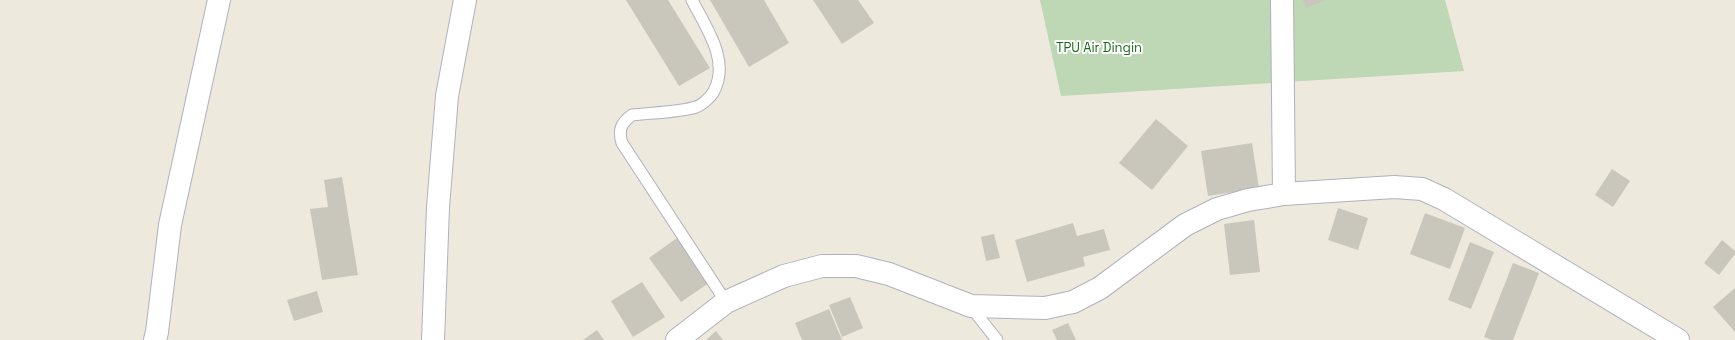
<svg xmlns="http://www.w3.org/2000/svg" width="1735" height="340" font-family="'Space Grotesk',sans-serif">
  <rect width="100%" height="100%" fill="#ede9dd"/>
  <polygon fill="#bed7b4" points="1040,0 1445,0 1464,71 1061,96"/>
  <g fill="#c9c7bb">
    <polygon points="626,0 668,0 710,68 679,86"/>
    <polygon points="710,0 764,0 789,43 749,67"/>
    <polygon points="813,0 858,0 874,23 842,44"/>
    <polygon points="1303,0 1325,0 1306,8"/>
    <polygon points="1156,119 1188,146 1152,190 1119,163"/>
    <polygon points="1252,143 1259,188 1208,196 1201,151"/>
    <polygon points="1612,169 1630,181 1613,207 1595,195"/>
    <polygon points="342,177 358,275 322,280 310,209 328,207 324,180"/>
    <polygon points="1338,208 1368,218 1358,250 1328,240"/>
    <polygon points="1425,213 1465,228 1450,269 1410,254"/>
    <polygon points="1254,220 1260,272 1230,275 1224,224"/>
    <polygon points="1073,223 1077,236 1104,229 1110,250 1083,257 1085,266 1027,282 1015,240"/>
    <polygon points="994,234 1000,258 986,261 981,237"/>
    <polygon points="677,238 709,283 681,302 649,258"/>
    <polygon points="1722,240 1735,251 1735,254 1719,275 1704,263"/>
    <polygon points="1470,242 1494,252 1471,309 1448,300"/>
    <polygon points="1513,263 1539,273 1513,340 1492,340 1484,337"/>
    <polygon points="642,282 665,317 633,337 611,301"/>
    <polygon points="1735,288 1735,332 1713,307"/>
    <polygon points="317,291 323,312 294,321 287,300"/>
    <polygon points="850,297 863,328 842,337 829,305"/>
    <polygon points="829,309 842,340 802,340 795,323"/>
    <polygon points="1068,323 1076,340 1057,340 1052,330"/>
    <polygon points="597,330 604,340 583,340"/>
    <polygon points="716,331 723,340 706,340"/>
  </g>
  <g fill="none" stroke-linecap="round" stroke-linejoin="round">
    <g stroke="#b1b1bf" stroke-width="13">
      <g id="lane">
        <path d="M692 0C706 28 730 60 714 91 711 97 702 105 696 107 681 112 649 113 632 115 621 123 618 130 622 143L726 302"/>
        <polyline points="971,307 997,340"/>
      </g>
    </g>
    <g stroke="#b1b1bf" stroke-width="24">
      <g id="street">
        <polyline points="1282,0 1284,194"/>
        <polyline points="155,340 157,332 170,225 219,0"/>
        <polyline points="433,340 438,207 447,96 465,0"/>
        <polyline points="677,340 726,302 784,276 822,266 856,266 889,274 971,306 1045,308 1073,302 1100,288 1185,225 1217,209 1248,200 1284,194 1394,187 1422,189 1444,199 1678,340"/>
      </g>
    </g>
    <use href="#lane" stroke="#fff" stroke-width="11"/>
    <use href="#street" stroke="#fff" stroke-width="22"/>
  </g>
  <g text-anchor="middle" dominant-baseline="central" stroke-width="4" stroke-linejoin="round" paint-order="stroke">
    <g font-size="13" fill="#1a6a19" stroke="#fff">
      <text x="1099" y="47">TPU Air Dingin</text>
    </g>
  </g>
</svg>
